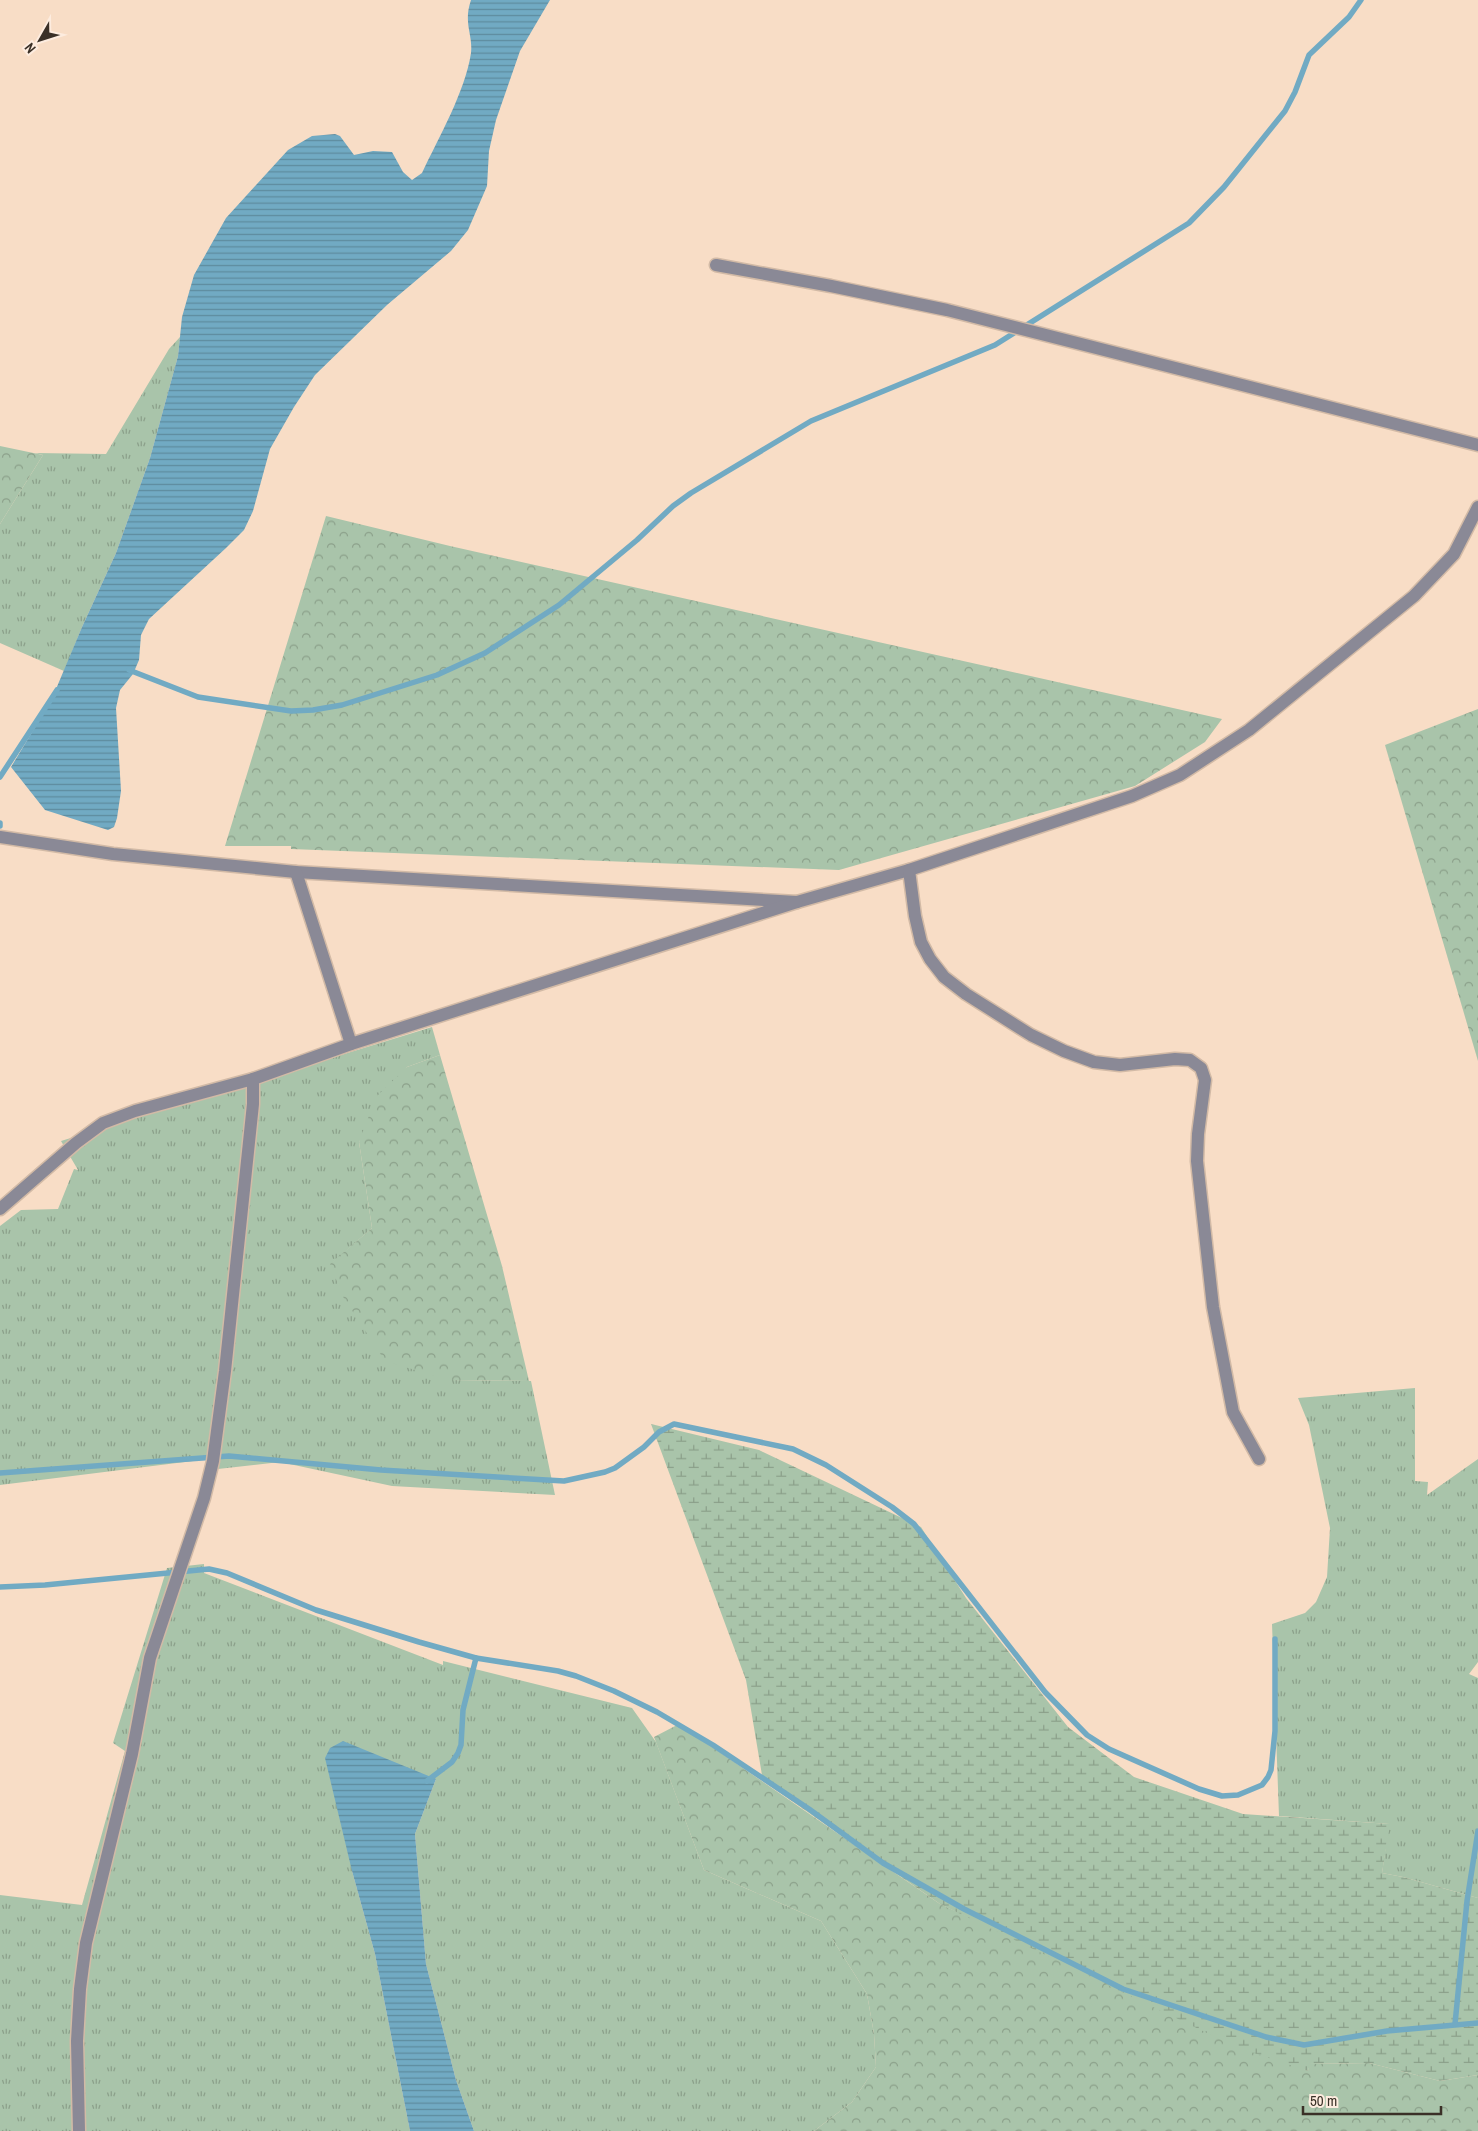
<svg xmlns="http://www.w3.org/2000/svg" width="1478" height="2131" font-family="'Archivo Narrow',sans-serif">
  <defs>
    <pattern id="grass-tufts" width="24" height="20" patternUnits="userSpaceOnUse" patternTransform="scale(1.25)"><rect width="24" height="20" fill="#a9c4aa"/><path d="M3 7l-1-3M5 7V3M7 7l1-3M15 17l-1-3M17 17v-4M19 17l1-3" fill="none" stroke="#8ba08a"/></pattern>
    <pattern id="forest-crowns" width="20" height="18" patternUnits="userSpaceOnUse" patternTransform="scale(1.25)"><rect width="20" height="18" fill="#a9c4aa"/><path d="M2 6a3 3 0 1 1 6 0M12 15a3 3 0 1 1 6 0" fill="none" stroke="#8ba08a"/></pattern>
    <pattern id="wetland-marsh" width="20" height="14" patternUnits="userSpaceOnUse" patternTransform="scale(1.25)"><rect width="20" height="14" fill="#a9c4aa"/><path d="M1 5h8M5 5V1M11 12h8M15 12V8" fill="none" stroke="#8ba08a"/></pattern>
    <pattern id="water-rules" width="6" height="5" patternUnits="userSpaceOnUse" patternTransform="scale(1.25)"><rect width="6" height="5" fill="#71aac3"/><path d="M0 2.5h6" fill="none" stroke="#5e8b9e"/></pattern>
  </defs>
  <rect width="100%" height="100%" fill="#f8ddc6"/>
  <g fill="url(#grass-tufts)">
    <polygon points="180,337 178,356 150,458 116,553 82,627 64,671 0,643 0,524 43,455 35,453 106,454 169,349"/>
    <polygon points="432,1027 440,1055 407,1067 359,1142 372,1228 331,1264 341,1290 450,1380 531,1381 555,1495 392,1486 280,1462 209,1470 209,1459 0,1485 0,1226 21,1210 58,1209 74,1169 78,1170 61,1141"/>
    <polygon points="1415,1388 1415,1481 1428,1482 1427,1495 1478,1459 1478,1662 1469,1674 1478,1678 1478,1898 1403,1877 1382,1873 1389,1824 1279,1816 1272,1624 1305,1613 1316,1602 1327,1577 1330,1528 1309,1425 1298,1398"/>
    <polygon points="204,1564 204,1573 443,1665 443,1661 632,1708 656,1742 704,1870 821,1921 867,1994 874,2034 876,2067 852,2102 814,2131 474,2131 456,2080 426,1964 415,1834 436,1779 352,1871 375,1954 410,2131 0,2131 0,1895 82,1905 125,1751 113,1743 167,1568"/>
  </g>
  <g fill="url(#forest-crowns)">
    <polygon points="0,446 43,455 0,524"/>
    <polygon points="326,516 450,546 1222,719 1205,742 1135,786 839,870 291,849 291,846 225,846"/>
    <polygon points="1478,709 1478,1061 1385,745"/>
    <polygon points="440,1055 502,1266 529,1381 449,1380 385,1361 338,1289 340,1289 330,1264 372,1228 359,1142 376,1097 407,1067"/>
    <polygon points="679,1724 940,1904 1308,2071 1309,2064 1369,2063 1440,2081 1478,2075 1478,2131 814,2131 852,2102 876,2067 874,2034 867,1994 821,1921 704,1870 654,1737"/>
  </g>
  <polygon fill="url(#wetland-marsh)" points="651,1424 759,1450 921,1527 966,1598 1068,1727 1134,1777 1243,1814 1390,1824 1382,1873 1403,1877 1478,1898 1478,2075 1440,2081 1369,2063 1310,2064 1308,2071 1236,2047 940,1904 763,1781 746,1680"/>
  <g fill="url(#water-rules)">
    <path d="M471 0H550L520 51 496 120 489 151 487 186 468 230 451 251 387 305 315 375 294 407 270 449 253 511 244 530 226 548 149 619 141 635 139 660 133 674 120 690 116 708 121 791 117 818 114 827 108 830 45 810 11 767 51 701 82 627 116 553 150 458 178 356 182 317 194 275 226 218 288 150 312 136 335 134 340 136 354 155 373 151 392 152 403 172 412 180 422 173C439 137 465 92 471 53 473 34 463 23 471 0Z"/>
    <polygon points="343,1741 436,1779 415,1834 426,1964 456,2080 474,2131 410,2131 375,1954 352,1871 325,1758 330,1748"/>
  </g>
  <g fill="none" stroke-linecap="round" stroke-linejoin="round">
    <g stroke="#71aac3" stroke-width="5.5">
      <polyline points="129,670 198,697 291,711 313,710 342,705 437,675 485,653 559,605 637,540 673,506 691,493 811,421 995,345 1189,223 1224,187 1285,111 1295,92 1309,55 1349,17 1361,0"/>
      <polyline points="0,777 57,690"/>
      <polyline points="0,823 0,826"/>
      <polyline points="0,1473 229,1456 381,1470 564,1481 605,1472 615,1468 644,1447 659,1432 674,1424 793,1449 826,1465 892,1507 914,1524 1045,1692 1087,1735 1109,1749 1199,1789 1222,1796 1238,1795 1262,1785 1268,1777 1271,1770 1275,1731 1275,1639"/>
      <polyline points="0,1587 45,1585 209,1569 227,1573 316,1610 419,1642 476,1658 558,1671 576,1676 614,1691 657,1712 713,1745 809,1809 883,1863 964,1909 1123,1989 1266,2037 1304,2045 1387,2031 1478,2023"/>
      <polyline points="427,1781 452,1762 458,1753 461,1745 463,1710 476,1658"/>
      <polyline points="1455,2024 1467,1901 1478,1831"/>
    </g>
    <g stroke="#d2baa6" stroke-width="15">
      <g id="minor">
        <polyline points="716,265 831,286 947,310 1478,445"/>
        <polyline points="0,837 113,854 296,872 797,902 909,870 1132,796 1180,775 1249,730 1414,596 1454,554 1478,507"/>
        <polyline points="909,870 915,916 921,942 930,959 944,977 966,994 1031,1035 1064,1051 1094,1062 1120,1065 1175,1059 1190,1060 1201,1068 1205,1080 1198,1134 1197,1161 1213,1307 1233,1412 1259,1459"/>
        <polyline points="296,872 351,1044"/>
        <polyline points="0,1209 76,1143 103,1123 135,1111 253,1079"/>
        <polyline points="79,2131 77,2041 80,1989 86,1943 132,1754 150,1658 204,1498 213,1461 225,1371 253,1104 253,1079 351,1044 797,902"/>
      </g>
    </g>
    <use href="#minor" stroke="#8a8996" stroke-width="12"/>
  </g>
  <g transform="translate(40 40) rotate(231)" stroke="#fdecdf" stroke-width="4" paint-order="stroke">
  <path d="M0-4L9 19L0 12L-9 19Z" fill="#3a3027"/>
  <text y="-8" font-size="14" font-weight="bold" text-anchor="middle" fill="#3a3027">N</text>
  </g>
  <path d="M1303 2106v8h138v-8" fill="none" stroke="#3a3027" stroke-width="2.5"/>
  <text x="1310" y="2106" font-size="15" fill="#3a3027" stroke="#fdecdf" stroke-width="4" paint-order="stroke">50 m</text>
</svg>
